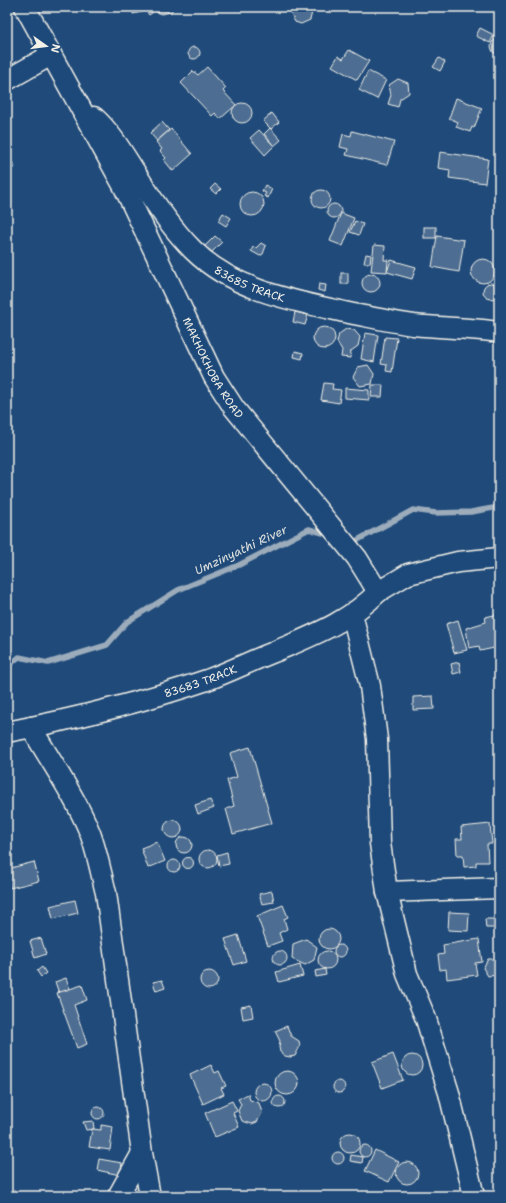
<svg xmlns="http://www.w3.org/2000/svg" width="506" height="1203" font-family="'Shantell Sans',sans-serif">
  <rect width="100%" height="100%" fill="#1f4a7a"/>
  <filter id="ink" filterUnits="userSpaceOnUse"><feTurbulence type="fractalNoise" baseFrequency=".025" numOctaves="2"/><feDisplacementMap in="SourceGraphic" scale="8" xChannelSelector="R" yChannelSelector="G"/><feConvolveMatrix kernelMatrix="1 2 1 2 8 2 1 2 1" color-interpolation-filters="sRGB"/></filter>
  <g filter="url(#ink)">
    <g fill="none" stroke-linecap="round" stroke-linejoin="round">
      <g stroke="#9cacbb" stroke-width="5.5">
        <polyline points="350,540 354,542 413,510 436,513 471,512 499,507"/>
        <polyline points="7,667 19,657 48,663 107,645 127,622 178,590 239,565 309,529 330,535"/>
      </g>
    </g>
    <g fill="#4d6e92" stroke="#f4f1e8">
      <polygon points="132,7 152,7 153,12 149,15 146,11 133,14"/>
      <polygon points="152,7 174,7 171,12 161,14 156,12"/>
      <polygon points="293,7 309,7 312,12 310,20 301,24 295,22 291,14"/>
      <polygon points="480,28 494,35 490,43 476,36"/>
      <polygon points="499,37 499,56 493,52 491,47 492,42"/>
      <circle cx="194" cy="53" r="6"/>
      <polygon points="349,50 369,61 357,80 332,66 338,56 343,59"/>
      <polygon points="439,58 445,62 440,71 433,67"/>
      <polygon points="207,67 226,88 223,91 236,105 220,119 215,113 212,116 181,83 193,71 198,75"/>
      <polygon points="368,71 386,80 377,99 359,90"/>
      <polygon points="398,79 408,83 409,93 400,99 398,107 388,104 391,95 389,85"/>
      <polygon points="456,98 482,108 474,128 472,127 470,132 456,127 458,122 449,118"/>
      <circle cx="242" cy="113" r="10"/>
      <polygon points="272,113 279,122 271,129 263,121"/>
      <polygon points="162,122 169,130 157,141 150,133"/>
      <polygon points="270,128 281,140 274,146 264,134"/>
      <polygon points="171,129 192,154 173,171 164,160 166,158 160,151 162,149 156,142"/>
      <polygon points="259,130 274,146 265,155 250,138"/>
      <polygon points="352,131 394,142 387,165 346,155 348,149 340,147 343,134 351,136"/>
      <polygon points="440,152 488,159 485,183 449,178 450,170 438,168"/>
      <polygon points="7,154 15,167 7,171"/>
      <polygon points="215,184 221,189 216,194 210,189"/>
      <polygon points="265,185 272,189 268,198 264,196 266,193 262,191"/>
      <circle cx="321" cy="199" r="9"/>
      <circle cx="252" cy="204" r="12"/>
      <circle cx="334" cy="211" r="7"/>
      <polygon points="223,213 231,218 226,226 218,221"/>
      <polygon points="341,213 354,218 343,246 330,241"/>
      <polygon points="355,221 363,224 359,235 350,232"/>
      <rect x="424" y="227" width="12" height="11"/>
      <polygon points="215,236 222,242 211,253 204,247"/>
      <polygon points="437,236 464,240 459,272 432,267"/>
      <polygon points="261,243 266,246 263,254 260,256 251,251 253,247 256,248"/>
      <polygon points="374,245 385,246 384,260 388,260 387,272 371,271"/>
      <polygon points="366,254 371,255 370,263 364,263"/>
      <circle cx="483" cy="271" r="12"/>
      <polygon points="391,260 416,267 412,279 387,272"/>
      <rect x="341" y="273" width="7" height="11"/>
      <circle cx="371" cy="283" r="9"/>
      <circle cx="491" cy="291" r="8"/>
      <polygon points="319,284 326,285 325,292 318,290"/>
      <polygon points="295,312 308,315 305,325 293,322"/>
      <circle cx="324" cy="338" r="11"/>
      <polygon points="346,329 354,330 360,337 358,346 351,351 350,358 341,357 342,350 337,342 339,334"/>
      <polygon points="365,333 378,335 374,362 361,359"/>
      <polygon points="385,337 397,338 392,372 386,371 387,365 381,364"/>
      <polygon points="295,351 303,353 302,359 294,357"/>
      <polygon points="368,365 374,374 372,384 360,386 353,377 358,367"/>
      <polygon points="324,383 333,384 332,389 341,390 339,403 321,400"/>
      <polygon points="372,385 383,385 382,397 371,397"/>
      <polygon points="345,388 369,390 369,400 345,398"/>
      <polygon points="499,614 499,647 480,651 479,646 469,648 466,628 486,622 485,617"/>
      <polygon points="458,620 467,650 454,653 446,624"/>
      <polygon points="459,662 461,672 453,674 451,664"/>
      <polygon points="433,696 434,709 413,710 413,697"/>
      <polygon points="250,747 272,823 233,834 226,809 234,806 227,780 237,777 230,753"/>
      <polygon points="210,800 214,808 198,814 195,805"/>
      <circle cx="173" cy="829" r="9"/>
      <polygon points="490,824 492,844 487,844 488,862 476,862 476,866 464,867 463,855 457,855 456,839 462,839 461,827"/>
      <circle cx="184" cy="845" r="8"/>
      <polygon points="157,842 165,861 148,868 141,848"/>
      <circle cx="208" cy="859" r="9"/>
      <polygon points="227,852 229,864 219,866 217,855"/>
      <circle cx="188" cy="863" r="5.5"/>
      <circle cx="174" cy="866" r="6"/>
      <polygon points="34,862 39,881 10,888 7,869"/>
      <polygon points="272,891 274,902 262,904 259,894"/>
      <polygon points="75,900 78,913 53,919 50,906"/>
      <polygon points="283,905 288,917 284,919 287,929 279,933 282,941 268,946 257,916"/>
      <polygon points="449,912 469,913 468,931 448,930"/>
      <polygon points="485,919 496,919 496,928 486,928"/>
      <circle cx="329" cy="939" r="10"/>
      <polygon points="238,935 246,961 234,965 225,939"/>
      <polygon points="41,938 46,954 35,958 30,941"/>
      <polygon points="306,939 317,947 314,960 305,965 292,959 293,944"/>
      <polygon points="479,939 482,962 475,963 477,975 447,979 446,969 440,970 438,955 444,954 443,945"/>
      <circle cx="340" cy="951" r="6"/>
      <circle cx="280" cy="958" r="7"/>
      <circle cx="327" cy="960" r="9"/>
      <polygon points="488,959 498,959 499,961 498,975 488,976 483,968"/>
      <polygon points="300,965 303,976 279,982 276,972"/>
      <polygon points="42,967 46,973 41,977 37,971"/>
      <polygon points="325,969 326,975 316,977 315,971"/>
      <circle cx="209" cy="980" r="9"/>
      <polygon points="66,978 70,989 59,993 55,982"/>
      <polygon points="162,980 165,988 156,991 153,982"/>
      <polygon points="82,985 87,1000 74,1005 87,1044 77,1048 57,993"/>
      <polygon points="251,1005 253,1017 243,1019 241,1007"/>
      <polygon points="287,1026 291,1036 299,1041 300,1046 295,1056 290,1057 285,1056 280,1052 279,1047 280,1041 275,1031"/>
      <polygon points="393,1054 403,1080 382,1088 372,1062"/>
      <circle cx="412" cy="1065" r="10"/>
      <polygon points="211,1065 215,1073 219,1071 226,1086 221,1088 224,1094 203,1104 190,1075"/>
      <circle cx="287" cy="1083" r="12"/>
      <circle cx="339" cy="1087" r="6"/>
      <circle cx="263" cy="1092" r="9"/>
      <polygon points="248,1094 250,1100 259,1103 262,1113 257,1122 252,1124 242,1121 238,1111 241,1104 238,1099"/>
      <circle cx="279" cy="1102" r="6"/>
      <polygon points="232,1101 237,1111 233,1113 239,1127 215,1137 205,1113"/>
      <circle cx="98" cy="1113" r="6"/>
      <polygon points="93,1121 94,1129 86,1130 83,1122"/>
      <polygon points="101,1125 113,1127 110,1150 89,1147 92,1129 101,1130"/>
      <circle cx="350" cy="1143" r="10"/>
      <circle cx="365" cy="1151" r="6"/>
      <polygon points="375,1150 399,1162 389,1182 365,1171"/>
      <circle cx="338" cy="1158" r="6"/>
      <polygon points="351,1155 363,1157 362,1163 350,1161"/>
      <polygon points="99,1159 122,1163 120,1175 97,1170"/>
      <circle cx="407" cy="1173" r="11"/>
    </g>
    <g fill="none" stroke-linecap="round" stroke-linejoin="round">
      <g stroke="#f4f1e8" stroke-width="23">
        <g id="minor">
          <path id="s1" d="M25 7 124 187 214 377 234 408 357 558 378 592 408 574 458 562 499 558"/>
          <polyline points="7,80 51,55"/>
          <path id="s2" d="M94 117C112 133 124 155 137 175 153 201 172 229 193 250 234 291 295 301 349 313 370 317 392 322 414 325 442 328 471 328 499 332"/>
          <polyline points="352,614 370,686 377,739 380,843 387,892 407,974 426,1019 449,1093 474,1196"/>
          <path d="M31 727C49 759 77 799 90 833 97 852 101 873 106 893L142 1153 150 1196"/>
          <path id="s3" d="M7 732C74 719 142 702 207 680 229 672 251 661 274 652 311 636 349 622 378 592"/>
          <polyline points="387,892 499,888"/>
          <polyline points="118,1196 142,1153"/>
        </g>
      </g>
      <use href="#minor" stroke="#1f4a7a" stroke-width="20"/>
    </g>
  </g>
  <g text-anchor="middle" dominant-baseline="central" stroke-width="3.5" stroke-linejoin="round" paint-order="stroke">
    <g font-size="11" fill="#f4f1e8" stroke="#1f4a7a">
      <text stroke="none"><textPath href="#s2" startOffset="233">83685 TRACK</textPath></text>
      <text stroke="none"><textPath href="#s1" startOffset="407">MAKHOKHOBA ROAD</textPath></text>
      <text stroke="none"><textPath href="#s3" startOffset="200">83683 TRACK</textPath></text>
    </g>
    <g font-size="12" font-style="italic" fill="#dee0dd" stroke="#1f4a7a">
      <text transform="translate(241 550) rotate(-25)">Umzinyathi River</text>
    </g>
  </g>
  <rect width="506" height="1203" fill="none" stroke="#1f4a7a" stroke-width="24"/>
  <rect x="12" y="12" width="482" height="1179" fill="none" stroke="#f4f1e8" stroke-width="1.5" filter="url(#ink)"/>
  <g transform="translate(46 46) rotate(104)" stroke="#1f4a7a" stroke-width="3" paint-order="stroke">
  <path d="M0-3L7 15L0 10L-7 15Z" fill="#f4f1e8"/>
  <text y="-6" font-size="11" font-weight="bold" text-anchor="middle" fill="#f4f1e8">N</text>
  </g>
</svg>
